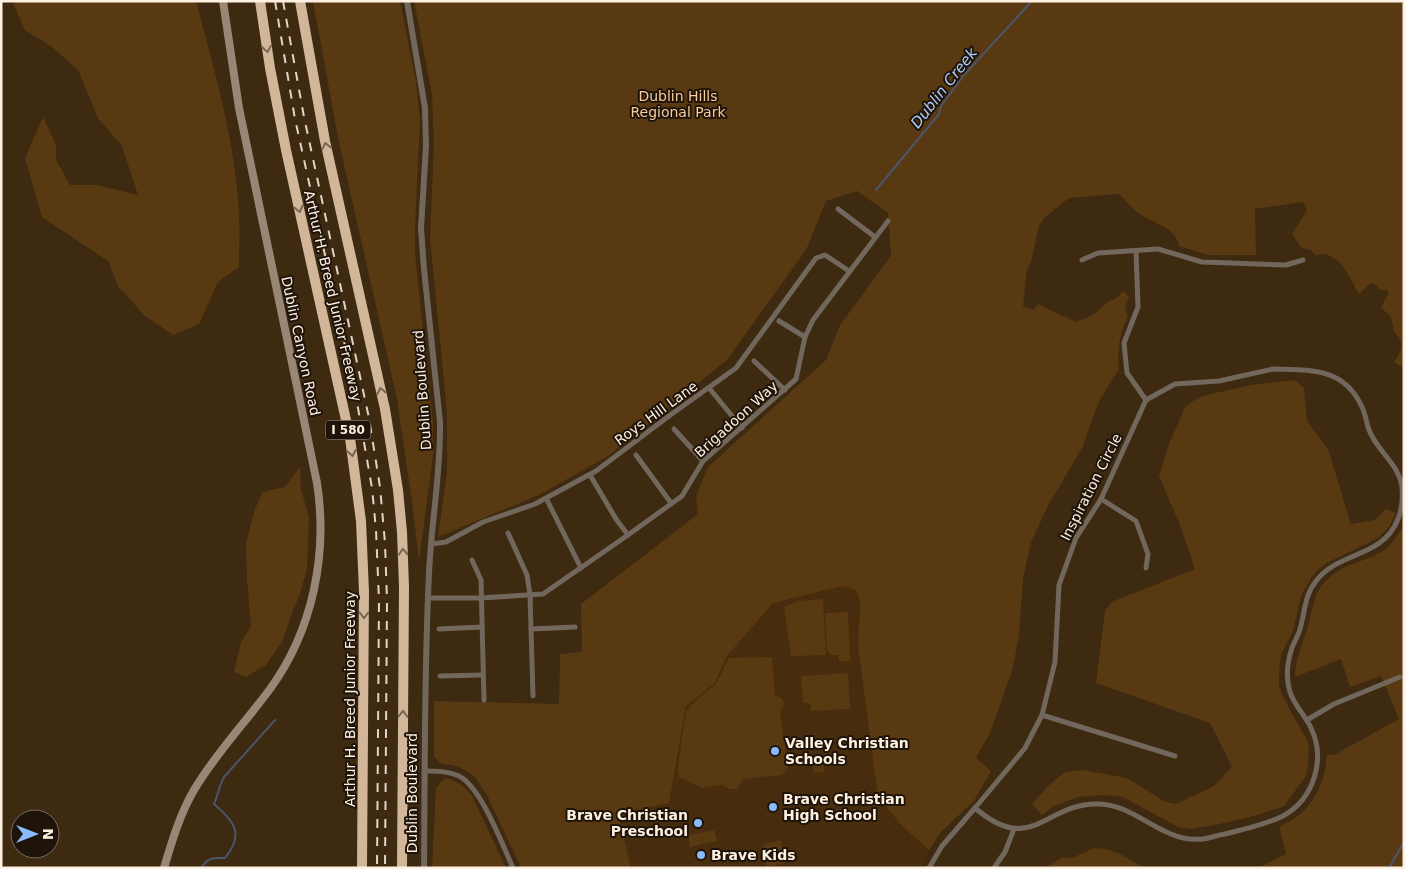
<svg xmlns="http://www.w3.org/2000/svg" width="1405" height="869" font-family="'DejaVu Sans',sans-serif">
  <rect width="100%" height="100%" fill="#3e2911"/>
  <polygon fill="#472d0e" points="843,586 857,590 860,601 858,646 878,796 902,826 929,850 921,868 631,868 618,814 669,803 686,706 715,683 727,656 773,603"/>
  <g fill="#593911">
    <path d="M12 1H196C214 69 237 147 239 217 240 234 239 250 239 267L218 282 199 324 173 335 144 315 118 286 108 261 42 217 25 158 43 117 56 145V160L70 185H97L138 195 122 146 98 118 78 70 51 46 25 30Z"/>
    <polygon points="313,1 400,1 416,81 420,120 415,228 415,253 433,424 433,456 419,561 412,502 397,399 338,138"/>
    <path d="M414 1H1404V372L1402 367 1394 362C1402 352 1405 341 1394 332L1391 317 1381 307 1389 293 1387 290H1380L1376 285 1371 283 1359 294C1348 276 1340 250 1315 255L1311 250 1302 248 1292 234 1307 210 1303 202 1255 209 1256 255H1208L1179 246C1177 228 1153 223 1140 214 1132 209 1126 200 1119 194L1069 198 1044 218 1039 226 1031 262 1027 269 1023 306 1033 310 1038 304 1076 322 1094 314 1106 303 1118 297 1123 291 1129 297 1125 307 1128 317C1119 335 1117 351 1119 371L1116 373 1098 404 1083 446 1048 506 1031 542 1023 579 1019 635 1013 668 990 733 976 758 991 771 974 801 941 832 929 850 902 826 878 797 858 646 860 601 856 590 843 586 773 603 727 656 715 683 686 706 669 803 618 814 631 868H521L487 795 477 780 469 772 456 766 440 763 434 756V701L559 704 560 654 582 652 581 604 698 514 696 496 708 467 826 360 840 325 891 256 888 213 857 191 826 201 806 250 727 360 608 456 539 495 438 537 447 472V412L430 238 434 144 432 94Z"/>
    <polygon points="1295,380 1304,388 1307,421 1328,449 1351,524 1375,520 1386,509 1396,513 1389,527 1378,538 1327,563 1319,569 1311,578 1301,596 1293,631 1281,655 1279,672 1279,686 1284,699 1306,738 1309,747 1308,765 1306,776 1284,806 1254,816 1215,825 1191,829 1178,827 1123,797 1102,795 1078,797 1054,806 1042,815 1032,804 1048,786 1065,772 1083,770 1127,778 1165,802 1176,804 1214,786 1232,767 1210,723 1096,683 1105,611 1111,604 1111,602 1195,569 1180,525 1159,476 1169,444 1185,407 1193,401 1202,396 1251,385"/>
    <polygon points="300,467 301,489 309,518 307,569 300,594 292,613 282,642 266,665 246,677 234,672 241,642 251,626 247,580 246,543 255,509 263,492 285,487"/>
    <path d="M1404 525V868H1258L1286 854 1279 827C1284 824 1291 821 1296 817 1316 803 1326 778 1327 754L1334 755 1399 719 1381 676 1350 687 1341 659 1295 677C1295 659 1302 646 1307 629 1313 610 1313 591 1330 577 1346 562 1371 561 1388 547 1394 541 1399 532 1404 525Z"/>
    <polygon points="823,599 826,655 791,656 784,607 798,601"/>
    <polygon points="848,612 850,661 839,661 838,655 831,655 827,650 825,613"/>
    <polygon points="772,657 775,695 783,699 784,705 780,711 788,768 782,775 743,779 737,789 730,789 722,785 702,788 679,777 678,766 686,712 692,704 716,684 729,658"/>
    <polygon points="848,673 850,709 811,711 810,703 803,703 801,676"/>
    <polygon points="823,757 824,772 814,773 812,757"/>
    <path d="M445 778C458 781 464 786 472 796L506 868H432L436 788Z"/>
    <polygon points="714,830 717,841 690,847 688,835"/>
    <polygon points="781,840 785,863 767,867 763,844"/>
    <path d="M1094 848C1120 849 1125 859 1146 868H1044L1063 857 1072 858Z"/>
  </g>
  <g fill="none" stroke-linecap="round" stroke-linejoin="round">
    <g stroke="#4c566b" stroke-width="2">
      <polyline points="876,190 939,114 941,106 964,75 1032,1"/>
      <path d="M201 868C209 857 212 858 225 858 245 834 234 821 214 804 218 795 219 786 224 777L275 720"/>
      <polyline points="1389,868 1404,842"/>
    </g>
    <g stroke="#72675c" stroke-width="5">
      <polyline points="838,209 875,237"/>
      <polyline points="1136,251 1138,307 1124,343 1127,373 1146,400"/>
      <polyline points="1082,260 1098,253 1158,249 1202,262 1286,265 1303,260"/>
      <polyline points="779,321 805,337"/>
      <polyline points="754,361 785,390"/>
      <path d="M1273 369C1309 370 1343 367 1361 405 1365 412 1366 420 1368 427 1375 450 1399 463 1402 487 1403 498 1402 509 1398 519 1383 558 1339 551 1316 581 1304 596 1305 613 1300 629 1298 637 1293 643 1291 651 1287 664 1286 679 1290 692 1294 705 1305 715 1311 728 1326 759 1314 799 1283 816 1265 825 1245 829 1225 834 1218 835 1210 838 1203 839 1193 840 1180 838 1171 834 1146 824 1127 805 1099 804 1046 802 1032 857 975 808L1025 748 1042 715 1055 662 1059 585 1076 538 1101 499 1146 400 1175 384 1219 381Z"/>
      <polyline points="709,388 742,428"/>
      <polyline points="674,429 703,461"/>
      <polyline points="636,455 671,503"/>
      <polyline points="590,475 616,519 628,535"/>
      <polyline points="546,498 581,568"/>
      <polyline points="1101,499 1136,521 1148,554 1146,568"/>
      <polyline points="508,533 527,575 530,595 533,696"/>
      <polyline points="431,544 446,542 483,522 535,504 596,471 669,416 736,368 816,258 825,255 849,271"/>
      <polyline points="472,560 481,580 484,700"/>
      <polyline points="428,598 481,598 543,594 628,535 682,496 703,461 796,379 805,337 813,320 888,221"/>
      <polyline points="439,629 482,627"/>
      <polyline points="531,629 575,627"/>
      <polyline points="440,676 483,675"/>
      <polyline points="1042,715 1175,756"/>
      <polyline points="1307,720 1334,704 1400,677"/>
      <path d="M425 771C437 771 448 771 459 776 481 787 502 844 513 868"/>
      <polyline points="929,868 942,846 975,808"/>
      <polyline points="994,868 1005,852 1014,829"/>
    </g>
    <path stroke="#72675c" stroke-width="6" d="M407 1 425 108 426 146 421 228 424 269 440 422C441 473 431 523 429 574 424 672 425 770 424 868"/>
    <path stroke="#998776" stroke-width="8" d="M164 868C172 841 180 814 194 790 216 753 245 723 270 689 313 630 328 554 317 483L239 108 223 1"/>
    <g stroke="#d1b69a" stroke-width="10">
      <polyline points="260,1 270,68 286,150 350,438 361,521 364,592 362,868"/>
      <polyline points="300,1 325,141 385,409 398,490 402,532 404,587 402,868"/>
    </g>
    <g stroke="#e3d4c4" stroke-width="2" stroke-dasharray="9 9" stroke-linecap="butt">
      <polyline points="275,1 295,119 355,391 372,488 376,530 379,600 377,868"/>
      <polyline points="283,1 304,117 369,418 380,487 385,543 387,600 385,868"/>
    </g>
  </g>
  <defs><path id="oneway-chevron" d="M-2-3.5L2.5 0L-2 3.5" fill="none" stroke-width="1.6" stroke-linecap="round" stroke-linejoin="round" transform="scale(1.25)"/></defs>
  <g stroke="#786552">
    <use href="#oneway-chevron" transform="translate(267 49) rotate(81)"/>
    <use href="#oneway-chevron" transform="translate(326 146) rotate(-102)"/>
    <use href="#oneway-chevron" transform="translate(299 209) rotate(77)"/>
    <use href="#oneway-chevron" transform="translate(381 391) rotate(-102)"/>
    <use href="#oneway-chevron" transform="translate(352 453) rotate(81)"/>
    <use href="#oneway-chevron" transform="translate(403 552) rotate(-93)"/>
    <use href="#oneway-chevron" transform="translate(364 615) rotate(90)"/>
    <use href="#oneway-chevron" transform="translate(403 714) rotate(-89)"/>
  </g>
  <g fill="#89bafc" stroke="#1e140a" stroke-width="2">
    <circle cx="775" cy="751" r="5"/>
    <circle cx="773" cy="807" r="5"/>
    <circle cx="698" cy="823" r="5"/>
    <circle cx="701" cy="855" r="5"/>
  </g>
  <g text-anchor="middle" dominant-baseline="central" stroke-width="4" stroke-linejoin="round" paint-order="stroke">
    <rect fill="#1e140a" stroke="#bcafa1" stroke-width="1" x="325.5" y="420.5" width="45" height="19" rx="4"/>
    <g font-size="12" font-weight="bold" fill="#fff1e2">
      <text x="348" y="430">I 580</text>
    </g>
    <g font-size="14" fill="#f6cb9e" stroke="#1e140a">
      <text x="678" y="96">Dublin Hills<tspan x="678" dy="16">Regional Park</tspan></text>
    </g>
    <g font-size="14" fill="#fff1e2" stroke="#1e140a">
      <text transform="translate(333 296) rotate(77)">Arthur H. Breed Junior Freeway</text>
      <text transform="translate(301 346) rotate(78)">Dublin Canyon Road</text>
      <text transform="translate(422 390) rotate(-94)">Dublin Boulevard</text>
      <text transform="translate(656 413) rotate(-36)">Roys Hill Lane</text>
      <text transform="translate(736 419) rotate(-42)">Brigadoon Way</text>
      <text transform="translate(1091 487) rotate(-63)">Inspiration Circle</text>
      <text transform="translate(350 699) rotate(-90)">Arthur H. Breed Junior Freeway</text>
      <text transform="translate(412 793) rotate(-90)">Dublin Boulevard</text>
    </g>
    <g font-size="14" font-weight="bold" fill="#fff1e2" stroke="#1e140a" text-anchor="start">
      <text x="785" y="743">Valley Christian<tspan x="785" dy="16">Schools</tspan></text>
      <text x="783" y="799">Brave Christian<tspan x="783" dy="16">High School</tspan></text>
      <text x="688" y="815" text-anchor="end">Brave Christian<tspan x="688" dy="16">Preschool</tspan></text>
      <text x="711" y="855">Brave Kids</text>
    </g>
    <g font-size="15" font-style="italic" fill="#accffe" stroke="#1e140a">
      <text transform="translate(944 88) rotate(-52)">Dublin Creek</text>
    </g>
  </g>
  <rect width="1405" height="869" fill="none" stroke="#fff1e2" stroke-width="5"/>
  <g transform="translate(35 834) rotate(90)"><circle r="24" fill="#1e140a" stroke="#786c60"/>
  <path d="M0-4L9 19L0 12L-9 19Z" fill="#89bafc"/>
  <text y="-8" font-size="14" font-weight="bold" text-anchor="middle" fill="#fff1e2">N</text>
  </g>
</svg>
